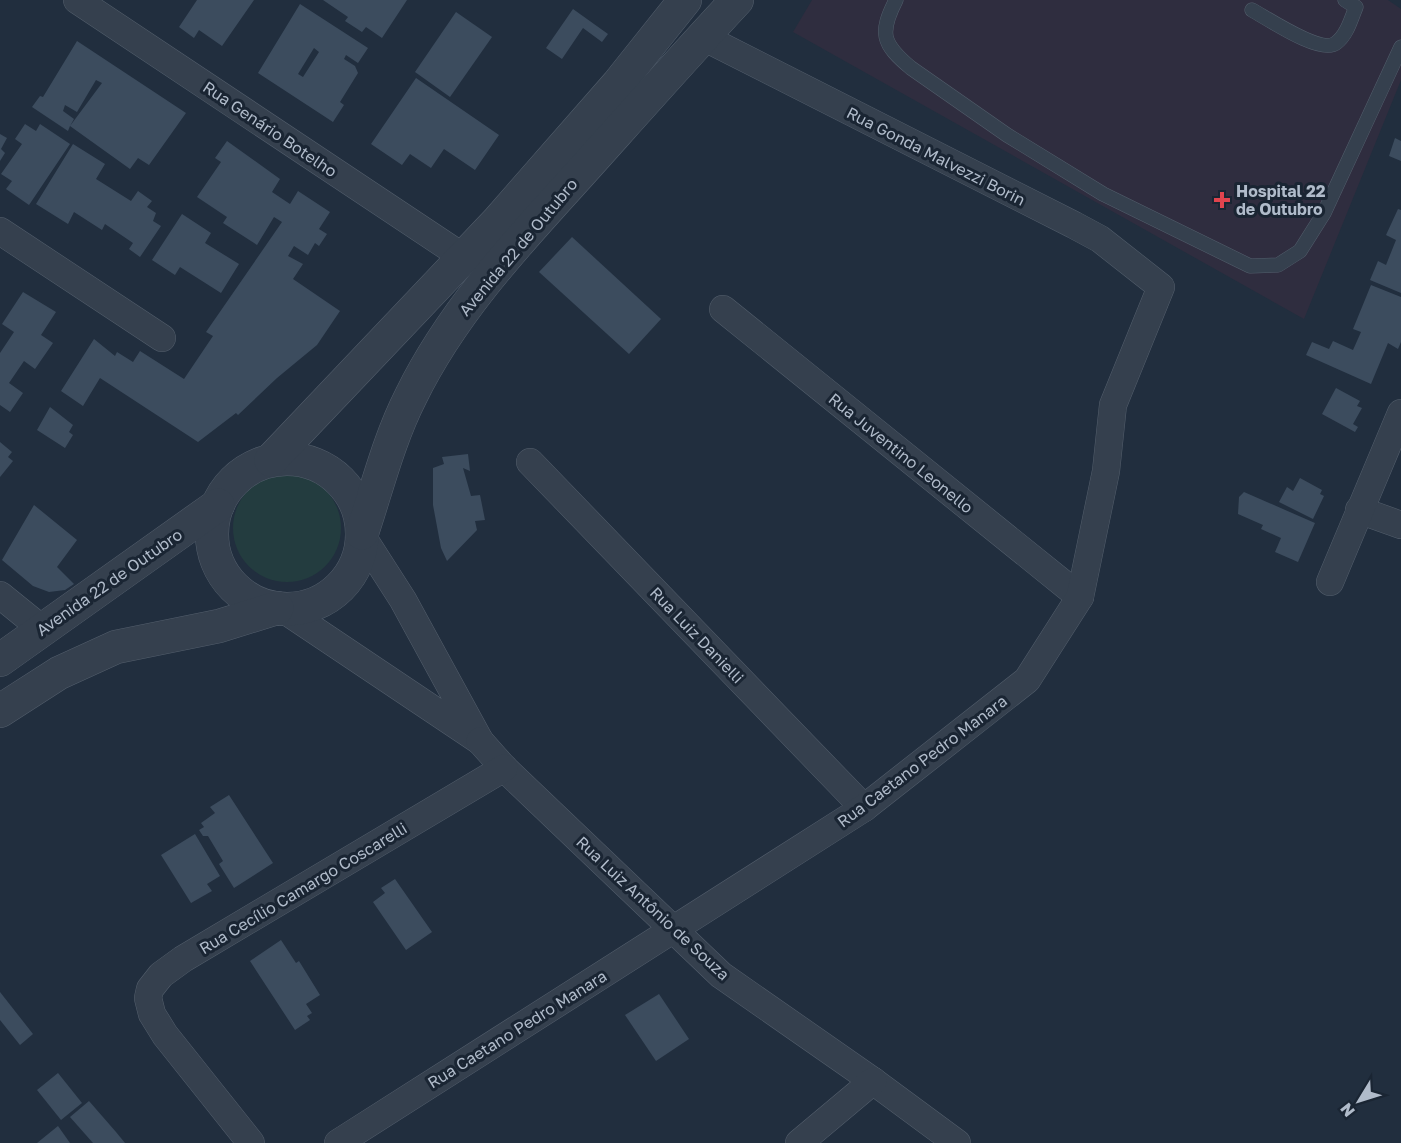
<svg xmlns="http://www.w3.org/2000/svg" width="1401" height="1143" font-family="'Golos Text',sans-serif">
  <rect width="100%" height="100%" fill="#212e3e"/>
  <polygon fill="#2f2d3f" points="812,0 1388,0 1401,9 1401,80 1304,319 793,32"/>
  <circle fill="#233c3f" cx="287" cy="528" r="54"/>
  <g fill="#3c4c5e" fill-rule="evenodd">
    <polygon points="197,0 254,0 222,46 199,30 194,38 179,27"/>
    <polygon points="323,0 407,0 382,38 366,27 362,32 345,21 348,17"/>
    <path d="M300 4 368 48 358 63 346 55 344 59 355 66 358 73 340 102 344 105 333 122 258 73ZM314 48 319 52 303 77 298 74Z"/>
    <polygon points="573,9 608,34 602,42 583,28 562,59 546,48"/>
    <polygon points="456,12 492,37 450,97 415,72"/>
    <path d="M77 41 186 113 149 165 138 158 130 169 70 126 68 131 32 107 40 96 43 97ZM96 80 102 83 70 126 74 119 63 111 65 105 77 112Z"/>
    <polygon points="416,78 499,135 475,170 444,149 431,168 410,154 402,165 371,144"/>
    <polygon points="25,124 36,131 40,124 70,144 29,205 6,189 12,181 1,174 22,144 15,139"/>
    <polygon points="0,134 7,138 1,149 5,153 0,161"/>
    <polygon points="1395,138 1401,141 1401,161 1389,156"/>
    <polygon points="227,141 280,179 272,192 290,204 298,191 330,212 319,229 327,234 319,246 315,243 308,255 294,246 288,256 303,264 293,279 340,311 317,345 277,378 238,415 236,413 198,442 100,378 83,406 61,391 94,339 115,356 117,352 133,362 140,351 184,379 213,336 206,332 282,222 274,217 257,245 223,223 227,217 197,197 221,162 215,158"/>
    <polygon points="73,144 105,164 96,179 131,201 138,191 152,201 147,207 156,213 153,221 161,226 140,257 129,249 133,243 105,224 102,230 74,212 68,224 36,204"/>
    <polygon points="1398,209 1401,210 1401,293 1370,280 1378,261 1386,265 1396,240 1386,235"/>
    <polygon points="182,214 211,233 205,243 239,264 221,293 180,267 175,275 152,260"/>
    <polygon points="572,237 661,319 629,354 539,272"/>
    <polygon points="1371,285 1401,297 1401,342 1398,349 1388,343 1371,384 1306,355 1312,342 1329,349 1333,341 1353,350 1361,332 1353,329"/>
    <polygon points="23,292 56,312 41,335 53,343 35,369 24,361 9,383 23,393 10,412 0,405 0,353 14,332 2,324"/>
    <polygon points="1336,388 1360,401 1357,406 1362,408 1353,424 1358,427 1355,432 1322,414"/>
    <polygon points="50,407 73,425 69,432 73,435 65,448 37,430"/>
    <polygon points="0,442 12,452 8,457 13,461 0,477"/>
    <polygon points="468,454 470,471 463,468 471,496 480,495 485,520 475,521 477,530 447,561 441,548 433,505 433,468 444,464 442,457"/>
    <polygon points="1300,478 1322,490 1320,494 1324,496 1313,519 1279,502 1287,487 1293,491"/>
    <polygon points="1244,492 1315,523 1298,562 1275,552 1281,538 1261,529 1263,525 1238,514 1239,497"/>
    <polygon points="34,505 77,540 57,567 74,584 65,590 49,592 33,586 2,560"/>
    <polygon points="229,795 273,863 234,888 219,864 223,861 208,836 203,836 199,830 204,827 201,823 215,813 210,807"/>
    <polygon points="195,834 220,876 207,884 212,891 191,903 161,855"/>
    <polygon points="395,879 432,932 406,950 373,902 385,893 381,888"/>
    <polygon points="281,940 296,963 299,961 320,995 306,1004 312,1013 307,1016 310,1020 295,1030 250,961"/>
    <polygon points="0,992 33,1034 20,1045 0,1020"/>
    <polygon points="659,994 689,1039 656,1061 625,1015"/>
    <polygon points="58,1073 82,1103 61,1120 37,1090"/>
    <polygon points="89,1101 116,1132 125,1143 93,1143 70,1117"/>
    <polygon points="58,1126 70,1143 37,1143"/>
  </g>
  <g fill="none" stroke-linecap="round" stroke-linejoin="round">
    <g stroke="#535e6c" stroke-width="15">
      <g id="service">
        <path d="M896 0C879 33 882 44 911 68L1007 135 1103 194 1250 266 1278 265 1300 251 1324 213 1401 47"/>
        <path d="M1252 10C1267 18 1321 55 1336 43 1347 35 1351 19 1356 7L1345 0"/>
      </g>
    </g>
    <g stroke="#535e6c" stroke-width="28">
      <g id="minor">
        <polyline points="77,0 463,257"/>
        <polyline points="0,231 162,338"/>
        <polyline points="723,309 1080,597"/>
        <polyline points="530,462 864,808"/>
        <polyline points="1359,510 1401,525"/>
        <polyline points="1330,582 1401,413"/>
        <polyline points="0,595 42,629"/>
        <polyline points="283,609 480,741 403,600 362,536"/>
        <polyline points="480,741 504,768 721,975 873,1081 957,1143"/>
        <polyline points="251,1143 165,1035 152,1014 148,998 150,989 161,975 183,959 504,768"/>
        <polyline points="338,1143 864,808 1027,680 1080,597 1106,471 1113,405 1161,287 1100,239 1074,225 703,37"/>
        <polyline points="799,1143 873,1081"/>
      </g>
    </g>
    <g stroke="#535e6c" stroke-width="34">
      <g id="tertiary">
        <circle cx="287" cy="534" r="75"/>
        <polyline points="271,460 498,221 618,84 685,0"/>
        <path d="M362 533C377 488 389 439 411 396 451 314 514 246 575 179 629 119 682 59 737 0"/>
        <polyline points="0,660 218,505"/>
        <polyline points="0,711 59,673 116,647 219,626 277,608"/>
      </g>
    </g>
    <use href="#service" stroke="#35404e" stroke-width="14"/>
    <use href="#minor" stroke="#35404e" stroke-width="27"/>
    <use href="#tertiary" stroke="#35404e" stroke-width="33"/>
  </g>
  <path fill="#e0444e" stroke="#1a2533" stroke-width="2" d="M1219 191h6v6h6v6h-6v6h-6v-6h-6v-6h6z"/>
  <g text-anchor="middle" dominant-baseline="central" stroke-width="6" stroke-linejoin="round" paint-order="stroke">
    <g font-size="16" fill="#b0bbca" stroke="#1a2533">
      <text transform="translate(270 129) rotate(34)">Rua Genário Botelho</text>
      <text transform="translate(936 156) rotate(27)">Rua Gonda Malvezzi Borin</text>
      <text transform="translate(518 247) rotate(-50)">Avenida 22 de Outubro</text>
      <text transform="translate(901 453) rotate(39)">Rua Juventino Leonello</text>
      <text transform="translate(109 582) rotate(-35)">Avenida 22 de Outubro</text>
      <text transform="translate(697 635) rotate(46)">Rua Luiz Danielli</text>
      <text transform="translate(922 761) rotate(-37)">Rua Caetano Pedro Manara</text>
      <text transform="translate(303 888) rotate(-31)">Rua Cecílio Camargo Coscarelli</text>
      <text transform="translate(653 908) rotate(43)">Rua Luiz Antônio de Souza</text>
      <text transform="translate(517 1029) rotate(-32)">Rua Caetano Pedro Manara</text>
    </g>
    <g font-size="16" font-weight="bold" fill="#b0bbca" stroke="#1a2533" text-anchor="start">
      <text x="1236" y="191">Hospital 22<tspan x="1236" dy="18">de Outubro</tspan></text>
    </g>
  </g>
  <g transform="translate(1359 1101) rotate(232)" stroke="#1a2533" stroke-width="4.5" paint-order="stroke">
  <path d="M0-4.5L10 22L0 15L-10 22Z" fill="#b0bbca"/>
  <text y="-9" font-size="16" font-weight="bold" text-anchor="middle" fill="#b0bbca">N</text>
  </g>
</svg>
